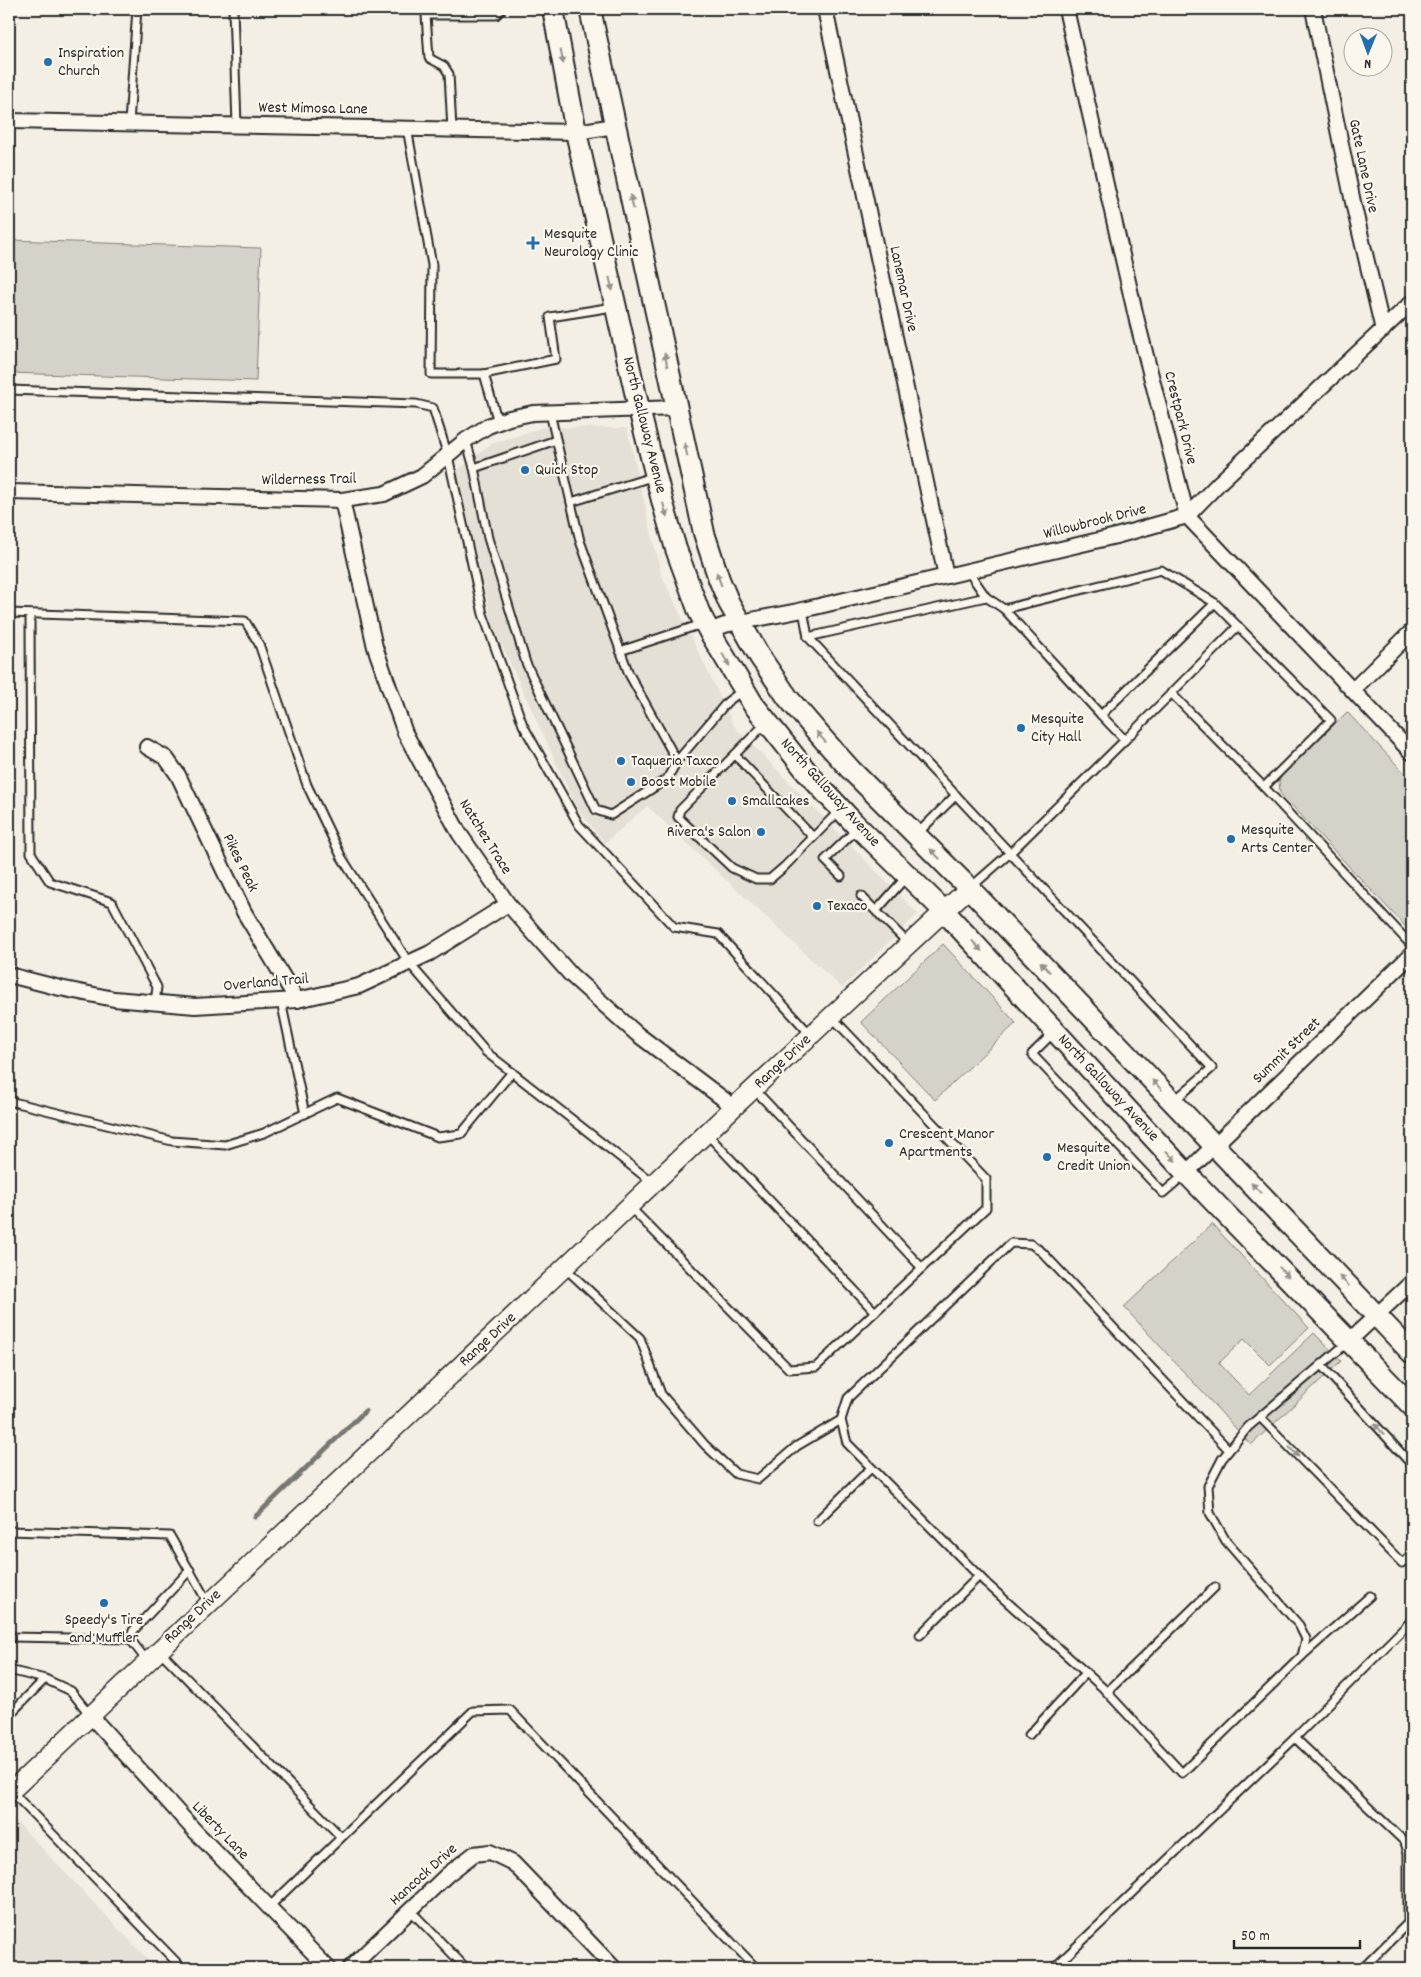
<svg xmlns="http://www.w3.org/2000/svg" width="1421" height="1977" font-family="Dekko,sans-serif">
  <rect width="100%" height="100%" fill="#f3efe4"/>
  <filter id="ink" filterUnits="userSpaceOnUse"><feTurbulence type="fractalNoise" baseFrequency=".02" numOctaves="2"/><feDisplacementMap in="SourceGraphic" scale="10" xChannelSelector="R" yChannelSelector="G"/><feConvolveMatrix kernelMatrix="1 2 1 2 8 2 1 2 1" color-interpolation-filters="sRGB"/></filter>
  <g filter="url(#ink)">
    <g fill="#e4e0d6">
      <polygon points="544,427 627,428 661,574 734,726 918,914 842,988 647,806 605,843 578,810 493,626 457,471 491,444"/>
      <polygon points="12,1817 156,1968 9,1968 9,1820"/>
    </g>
    <g fill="#d5d2c9" stroke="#807e7a">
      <polygon points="9,240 261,248 256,381 9,373"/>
      <polygon points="1347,712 1412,781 1412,931 1406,927 1280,793 1279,781 1283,774"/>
      <polygon points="943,944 1016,1023 935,1100 861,1022"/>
      <polygon points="1212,1224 1309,1328 1270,1365 1244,1339 1219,1363 1249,1395 1314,1333 1341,1361 1251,1445 1124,1307"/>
    </g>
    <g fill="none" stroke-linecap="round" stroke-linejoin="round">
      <polyline stroke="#787772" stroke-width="5" points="255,1517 365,1411"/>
      <g stroke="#2b2b2b" stroke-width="11">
        <g id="service">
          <polyline points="233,9 237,125"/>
          <polyline points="129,123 137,9"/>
          <polyline points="407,128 432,265 431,374 484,374 498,422"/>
          <polyline points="452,129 449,74 444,66 429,58 426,15 496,15 502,9"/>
          <polyline points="484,374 556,359 550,317 613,307"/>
          <polyline points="9,390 416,404 433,408 448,456 483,614 523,725 579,825 674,927 718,934 811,1035"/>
          <polyline points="550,413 580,541 629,674 677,761 727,702 743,690"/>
          <polyline points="466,440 474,468 488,538 526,663 596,810 611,815 667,779 677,761"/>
          <polyline points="474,468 556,440"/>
          <polyline points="571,502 655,476"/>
          <polyline points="1215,603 1331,720 1264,787 1412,946"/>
          <polyline points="1004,609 1101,715"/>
          <polyline points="803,610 808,637 1010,853 1125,740 1101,715 1215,603 1161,570 1004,609 986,597 968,571"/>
          <polyline points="9,613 245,621 259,644 307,785 342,858 409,963 486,1052 653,1183"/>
          <polyline points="30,614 31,853 50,882 112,902 157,987 155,1003"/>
          <polyline points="808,637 986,597"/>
          <polyline points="620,651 702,624"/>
          <polyline points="1171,693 1264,787"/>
          <polyline points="765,724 680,810 678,817 732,868 756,879 770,879 784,867 839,811"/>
          <polyline points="1125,740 1238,626"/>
          <polyline points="735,755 813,837"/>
          <polyline points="916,835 956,795"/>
          <polyline points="841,876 825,860 857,829"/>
          <polyline points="970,888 1010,853 1212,1068 1175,1100"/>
          <polyline points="861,896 908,943"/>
          <polyline points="876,911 907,876"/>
          <polyline points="281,1001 305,1114"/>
          <polyline points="1053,1033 1032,1054 1163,1193 1184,1175"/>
          <polyline points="755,1090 922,1268"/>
          <polyline points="9,1101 172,1141 225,1145 264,1133 337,1098 438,1137 461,1134 512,1072"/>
          <polyline points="707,1134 875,1312"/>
          <polyline points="629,1206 789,1369 816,1367 986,1208 986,1179 831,1016"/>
          <polyline points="565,1268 640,1338 661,1394 705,1445 736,1474 758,1479 797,1446 841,1420"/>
          <polyline points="1321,1365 1412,1465"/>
          <polyline points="1260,1417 1402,1563 1412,1554"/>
          <polyline points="1229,1450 1042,1252 1031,1244 1011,1243 848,1398 841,1420 847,1443 986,1583 1103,1688 1182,1773 1302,1656 1306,1639 1299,1625 1226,1541 1210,1513 1208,1486 1222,1459 1248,1427 1347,1343"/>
          <polyline points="817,1521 871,1468"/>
          <polyline points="9,1531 170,1536 208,1603"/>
          <polyline points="920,1635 979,1576"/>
          <polyline points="9,1637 130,1639 147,1661"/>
          <polyline points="130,1639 133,1631 190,1570"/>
          <polyline points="159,1650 341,1837"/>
          <polyline points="1302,1656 1370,1596"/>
          <polyline points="9,1670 45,1679 71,1691 90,1715"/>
          <polyline points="1107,1692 1215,1587"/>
          <polyline points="9,1715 45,1679"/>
          <polyline points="1029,1735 1086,1673"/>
          <polyline points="1295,1738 1405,1842 1408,1854 1408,1923 1363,1968"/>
          <polyline points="11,1791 182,1968"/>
          <polyline points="269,1907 473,1711 510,1710 756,1968"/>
          <polyline points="410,1910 466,1968"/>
          <polyline points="1054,1968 1295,1738 1412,1620"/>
        </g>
      </g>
      <g stroke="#2b2b2b" stroke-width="18">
        <g id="minor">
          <polyline points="825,9 946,576"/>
          <polyline points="1066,9 1137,321 1187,516 1412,753"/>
          <polyline points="1313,9 1354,207 1383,330"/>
          <polyline points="9,121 576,132 615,126"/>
          <polyline points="9,492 342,500 384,494 422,476 466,440 488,426 509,418 533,413 677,408"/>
          <polyline points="342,500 375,647 405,733 459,833 508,904 571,975 637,1034 734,1107"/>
          <polyline points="709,631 725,625 798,611 1116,536 1187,516 1220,482 1412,302"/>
          <polyline points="1353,690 1412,631"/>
          <polyline points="147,747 166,758 178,775 244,912 297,1000"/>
          <polyline points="9,975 60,988 114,999 195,1006 297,1000 359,986 430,953 508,904"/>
          <polyline points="1186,1173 1412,954"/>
          <polyline points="1350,1340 1412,1282"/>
          <polyline points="90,1715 194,1830 328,1968"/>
          <polyline points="350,1968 447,1875 474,1854 490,1852 513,1863 614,1968"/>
        </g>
      </g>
      <g stroke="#2b2b2b" stroke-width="21">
        <polyline id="tertiary" points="9,1793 734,1107 969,888"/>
      </g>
      <g stroke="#2b2b2b" stroke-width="24">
        <g id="secondary">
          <polyline points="553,9 576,132 639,409 663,504 676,549 699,612 709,631 753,704 811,777 853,822 944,911 1186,1173 1412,1406"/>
          <polyline points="590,9 704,533 719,579 729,603 760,657 788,698 824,740 850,769 969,888 1412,1353"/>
        </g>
      </g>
      <use href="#service" stroke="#fbf7ec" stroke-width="7"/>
      <use href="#minor" stroke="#fbf7ec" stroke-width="14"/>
      <use href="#tertiary" stroke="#fbf7ec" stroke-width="18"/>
      <use href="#secondary" stroke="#fbf7ec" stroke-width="20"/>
    </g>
    <defs><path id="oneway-solid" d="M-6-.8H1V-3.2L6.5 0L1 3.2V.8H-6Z" transform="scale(1.25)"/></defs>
    <g fill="#93918c">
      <use href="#oneway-solid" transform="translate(562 57) rotate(79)"/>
      <use href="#oneway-solid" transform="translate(632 202) rotate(-102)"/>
      <use href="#oneway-solid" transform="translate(611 284) rotate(77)"/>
      <use href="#oneway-solid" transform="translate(666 360) rotate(-102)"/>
      <use href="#oneway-solid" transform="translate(686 450) rotate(-102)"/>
      <use href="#oneway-solid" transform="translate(665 510) rotate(74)"/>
      <use href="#oneway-solid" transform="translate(719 579) rotate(-110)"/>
      <use href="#oneway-solid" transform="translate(726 660) rotate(59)"/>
      <use href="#oneway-solid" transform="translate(821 737) rotate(-131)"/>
      <use href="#oneway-solid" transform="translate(935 854) rotate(-135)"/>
      <use href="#oneway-solid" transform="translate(977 946) rotate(47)"/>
      <use href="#oneway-solid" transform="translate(1045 967) rotate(-134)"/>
      <use href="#oneway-solid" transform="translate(1157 1085) rotate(-134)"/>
      <use href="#oneway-solid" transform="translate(1171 1156) rotate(47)"/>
      <use href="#oneway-solid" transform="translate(1256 1188) rotate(-134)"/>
      <use href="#oneway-solid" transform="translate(1284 1272) rotate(46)"/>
      <use href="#oneway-solid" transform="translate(1344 1281) rotate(-134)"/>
      <use href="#oneway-solid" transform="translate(1379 1429) rotate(-133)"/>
      <use href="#oneway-solid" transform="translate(1294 1452) rotate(46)"/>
    </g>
  </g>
  <g fill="#1f6fb2" stroke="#fbf7ec" stroke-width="2">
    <circle cx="48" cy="62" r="5"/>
    <path d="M530.5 235.5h5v5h5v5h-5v5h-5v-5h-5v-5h5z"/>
    <circle cx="525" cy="470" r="5"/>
    <circle cx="1021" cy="728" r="5"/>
    <circle cx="621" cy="761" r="5"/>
    <circle cx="631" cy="782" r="5"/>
    <circle cx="732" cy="801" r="5"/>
    <circle cx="761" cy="832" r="5"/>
    <circle cx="1231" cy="839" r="5"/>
    <circle cx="817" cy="906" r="5"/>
    <circle cx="889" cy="1143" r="5"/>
    <circle cx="1047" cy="1157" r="5"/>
    <circle cx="104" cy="1603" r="5"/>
  </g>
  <g text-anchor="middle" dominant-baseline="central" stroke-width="4.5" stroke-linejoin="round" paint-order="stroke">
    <g font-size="16" fill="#2b2b2b" stroke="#fbf7ec" text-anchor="start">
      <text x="58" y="53">Inspiration<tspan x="58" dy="18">Church</tspan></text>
      <text x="544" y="234">Mesquite<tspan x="544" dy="18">Neurology Clinic</tspan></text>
      <text x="535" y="470">Quick Stop</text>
      <text x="1031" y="719">Mesquite<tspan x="1031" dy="18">City Hall</tspan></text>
      <text x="631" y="761">Taqueria Taxco</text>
      <text x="641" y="782">Boost Mobile</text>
      <text x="742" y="801">Smallcakes</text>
      <text x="1241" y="830">Mesquite<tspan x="1241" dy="18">Arts Center</tspan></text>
      <text x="751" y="832" text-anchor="end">Rivera's Salon</text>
      <text x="827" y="906">Texaco</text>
      <text x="899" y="1134">Crescent Manor<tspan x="899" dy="18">Apartments</tspan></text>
      <text x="1057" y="1148">Mesquite<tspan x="1057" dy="18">Credit Union</tspan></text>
      <text x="104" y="1620" text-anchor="middle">Speedy's Tire<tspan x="104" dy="18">and Muffler</tspan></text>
    </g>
    <g font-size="16" fill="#2b2b2b" stroke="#fbf7ec">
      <text transform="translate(313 109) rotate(1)">West Mimosa Lane</text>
      <text transform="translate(1363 166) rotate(78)">Gate Lane Drive</text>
      <text transform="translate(903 289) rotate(78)">Lanemar Drive</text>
      <text transform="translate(1180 418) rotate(76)">Crestpark Drive</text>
      <text transform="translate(644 425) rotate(76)">North Galloway Avenue</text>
      <text transform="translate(309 480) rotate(-1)">Wilderness Trail</text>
      <text transform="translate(1095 522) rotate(-14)">Willowbrook Drive</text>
      <text transform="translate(830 793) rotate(48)">North Galloway Avenue</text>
      <text transform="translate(485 837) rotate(58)">Natchez Trace</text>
      <text transform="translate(240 863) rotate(64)">Pikes Peak</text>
      <text transform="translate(266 983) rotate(-5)">Overland Trail</text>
      <text transform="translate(1287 1051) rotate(-44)">Summit Street</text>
      <text transform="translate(783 1062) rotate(-43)">Range Drive</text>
      <text transform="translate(1108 1088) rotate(47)">North Galloway Avenue</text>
      <text transform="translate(488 1340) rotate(-43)">Range Drive</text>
      <text transform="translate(193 1617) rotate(-43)">Range Drive</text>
      <text transform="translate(220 1831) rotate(46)">Liberty Lane</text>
      <text transform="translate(424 1875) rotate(-42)">Hancock Drive</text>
    </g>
  </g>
  <rect width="1421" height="1977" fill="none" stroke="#fbf7ec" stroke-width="30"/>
  <rect x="15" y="15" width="1391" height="1947" fill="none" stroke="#2b2b2b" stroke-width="2" filter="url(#ink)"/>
  <g transform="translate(1368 52) rotate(181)"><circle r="24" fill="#fbf7ec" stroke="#a8a59f"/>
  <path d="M0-4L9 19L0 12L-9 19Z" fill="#1f6fb2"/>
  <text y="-8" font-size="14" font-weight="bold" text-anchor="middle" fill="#2b2b2b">N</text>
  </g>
  <path d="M1234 1940v8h126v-8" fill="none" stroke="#2b2b2b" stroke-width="2.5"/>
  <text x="1241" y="1940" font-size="15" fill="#2b2b2b" stroke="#fbf7ec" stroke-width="4" paint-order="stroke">50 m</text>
</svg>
